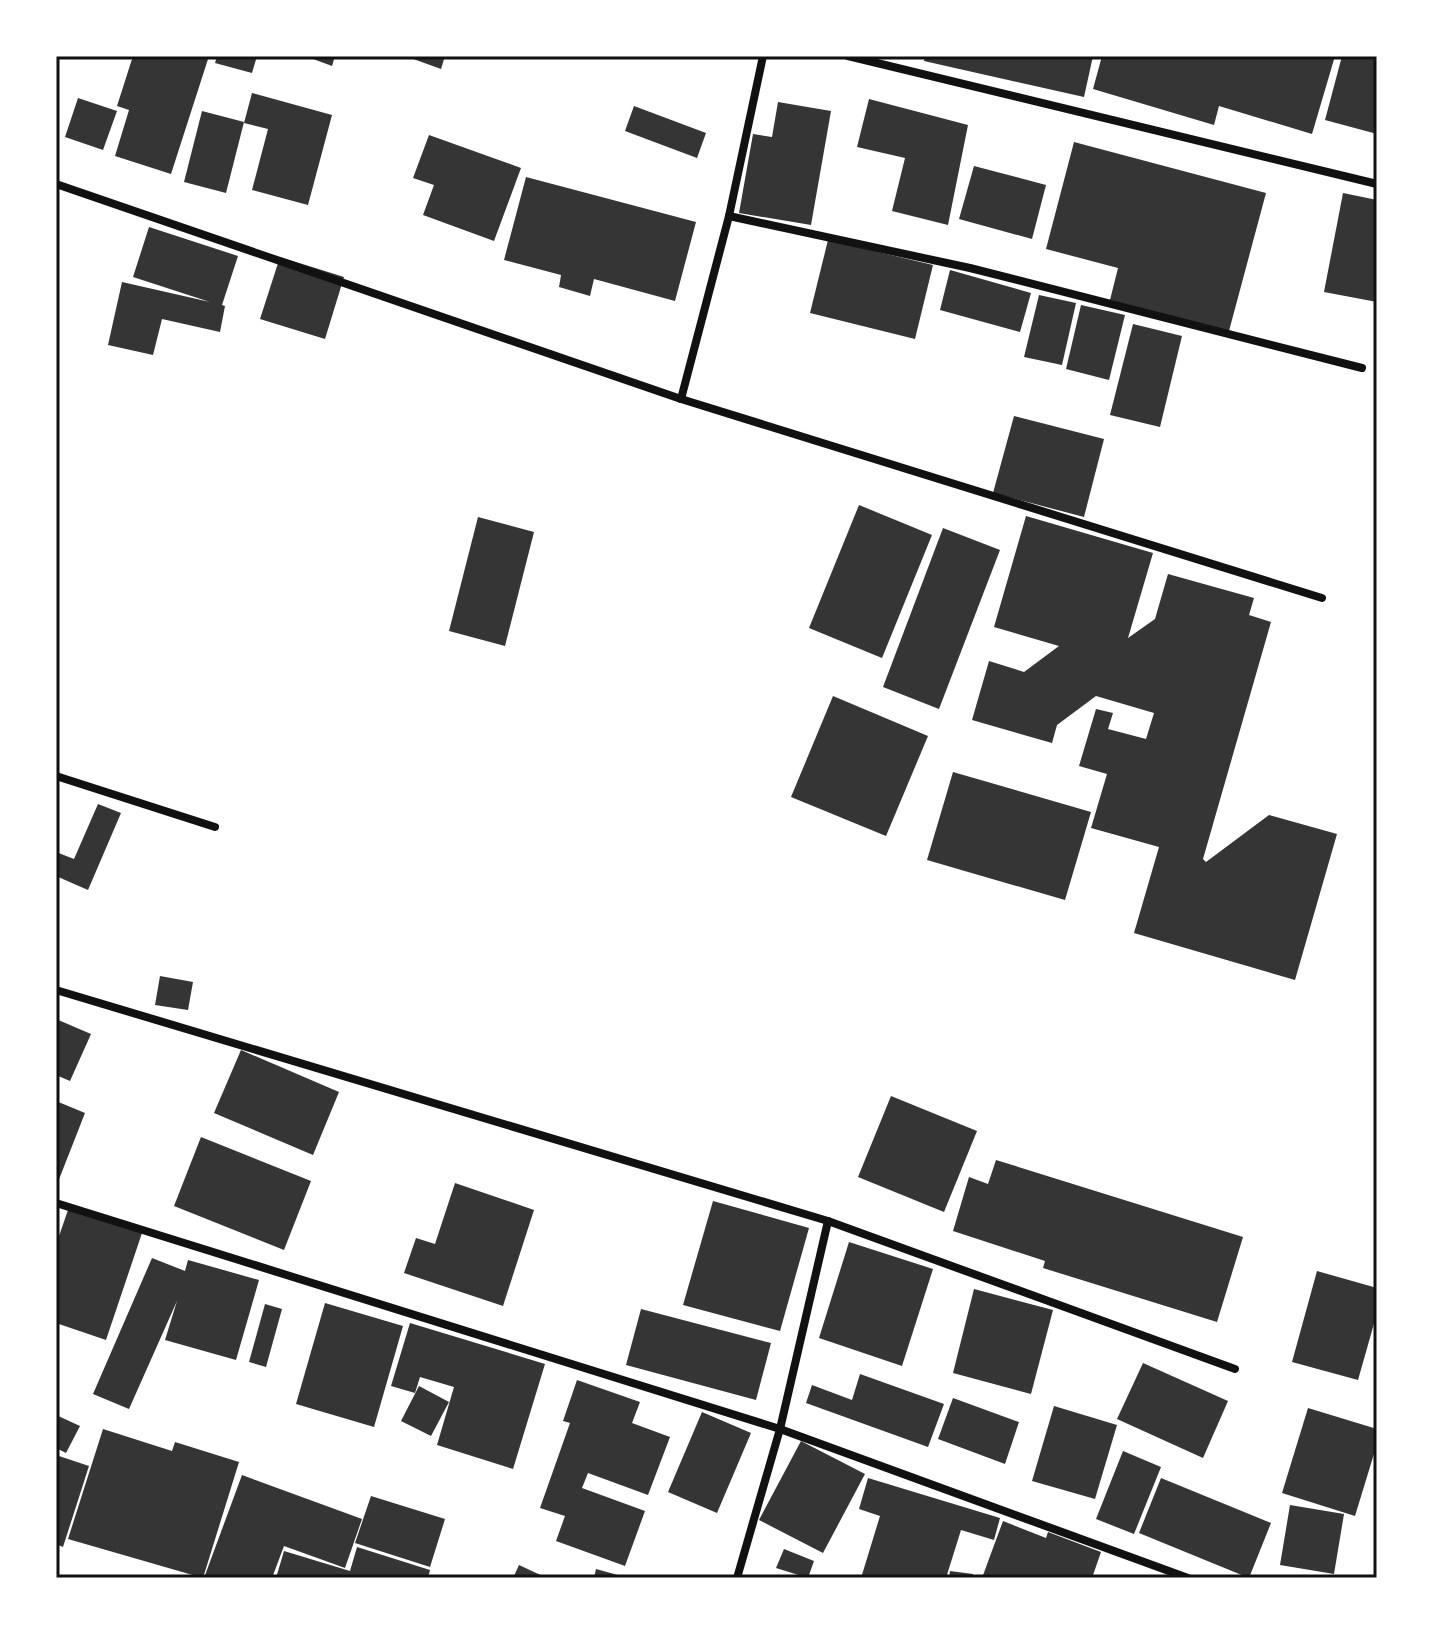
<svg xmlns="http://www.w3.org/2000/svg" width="1433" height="1634" font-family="Commissioner,sans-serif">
  <rect width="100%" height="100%" fill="#fff"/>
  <g fill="#353535">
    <polygon points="133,56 209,56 171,174 115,156 129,110 117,106"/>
    <polygon points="217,56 257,56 252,73 215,63"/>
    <polygon points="305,56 335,56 332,66"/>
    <polygon points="405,56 445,56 441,69"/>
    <polygon points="925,56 1093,56 1084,97 924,61"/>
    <polygon points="1102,56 1335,56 1312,134 1219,106 1214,125 1093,89"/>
    <polygon points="1342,56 1377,56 1377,134 1325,120"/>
    <polygon points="252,93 332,115 308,205 252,190 268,129 244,123"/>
    <polygon points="78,98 117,111 103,150 65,137"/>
    <polygon points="869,99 968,125 948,225 892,211 905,158 857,147"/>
    <polygon points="778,102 831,111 811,225 739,213 753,134 772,137"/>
    <polygon points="634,106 706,133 697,158 625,131"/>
    <polygon points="202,111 244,122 226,193 184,182"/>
    <polygon points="429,135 521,168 494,241 423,215 434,185 413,178"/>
    <polygon points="1074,142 1266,193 1229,331 1110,300 1118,268 1046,249"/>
    <polygon points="974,166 1046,185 1032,239 959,219"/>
    <polygon points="526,177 696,222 675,301 594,279 590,296 559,287 561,275 504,260"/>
    <polygon points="1343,193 1377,200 1377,302 1324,292"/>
    <polygon points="149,227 238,256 222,305 225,306 220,332 162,319 153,355 108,345 122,282 210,302 133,277"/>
    <polygon points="828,240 933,265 915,339 810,313"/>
    <polygon points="280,257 344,277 325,339 260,319"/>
    <polygon points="950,270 1031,293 1020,332 940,310"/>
    <polygon points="1039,295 1076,303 1062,365 1024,357"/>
    <polygon points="1081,305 1125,315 1109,380 1066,369"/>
    <polygon points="1133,324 1182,336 1160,427 1110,415"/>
    <polygon points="1014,416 1104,439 1084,517 993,493"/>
    <polygon points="859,505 932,535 882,658 809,628"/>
    <polygon points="1026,516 1153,553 1128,638 1155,619 1168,574 1254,598 1249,615 1271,622 1203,859 1206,862 1269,815 1337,834 1295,980 1134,933 1159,847 1091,828 1107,774 1079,766 1096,709 1113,713 1108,729 1146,739 1154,713 1096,696 1057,725 1052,743 972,720 989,661 1024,672 1059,646 994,627"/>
    <polygon points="478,517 534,532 505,646 449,631"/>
    <polygon points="943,528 1000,550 939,709 883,687"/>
    <polygon points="833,696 928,736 886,836 791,797"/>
    <polygon points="953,772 1091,812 1065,900 927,860"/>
    <polygon points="98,804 121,813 88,890 56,876 56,852 74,859"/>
    <polygon points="160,976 193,982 188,1010 155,1005"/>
    <polygon points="56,1019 91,1034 70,1081 56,1075"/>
    <polygon points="241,1050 339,1092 313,1155 214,1113"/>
    <polygon points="891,1096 977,1131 944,1212 858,1177"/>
    <polygon points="56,1101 85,1113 56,1187"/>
    <polygon points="201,1137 311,1181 284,1250 174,1206"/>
    <polygon points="996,1160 1243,1237 1217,1322 1043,1268 1045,1261 953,1231 969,1177 988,1184"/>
    <polygon points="455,1183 534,1210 503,1306 404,1273 416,1238 435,1244"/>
    <polygon points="713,1201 809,1228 780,1331 683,1305"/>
    <polygon points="69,1207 142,1233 106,1340 56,1323 56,1245"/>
    <polygon points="849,1242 933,1269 902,1366 819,1338"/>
    <polygon points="152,1258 185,1271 188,1260 259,1280 236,1360 165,1340 177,1301 129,1409 93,1394"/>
    <polygon points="1317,1271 1377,1288 1377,1313 1358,1380 1292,1362"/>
    <polygon points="974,1289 1053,1310 1031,1394 953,1373"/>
    <polygon points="325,1303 403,1326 374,1427 296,1404"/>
    <polygon points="265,1304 282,1309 266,1367 249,1362"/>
    <polygon points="641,1309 771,1343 756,1400 626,1365"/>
    <polygon points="410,1323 545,1364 513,1469 437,1445 454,1387 420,1377 415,1393 391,1386"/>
    <polygon points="1143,1363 1228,1401 1203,1458 1117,1419"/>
    <polygon points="860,1374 944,1404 928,1447 806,1403 812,1385 852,1400"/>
    <polygon points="577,1380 640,1402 632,1423 670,1437 648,1495 588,1473 582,1488 645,1511 625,1566 556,1541 565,1516 540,1508 570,1423 563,1421"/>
    <polygon points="419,1386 449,1402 431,1436 401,1421"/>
    <polygon points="953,1398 1019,1422 1005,1464 938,1439"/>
    <polygon points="1054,1406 1117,1425 1095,1499 1032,1481"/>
    <polygon points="1308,1408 1377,1429 1377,1444 1355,1516 1282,1493"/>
    <polygon points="702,1412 751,1433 717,1513 668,1492"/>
    <polygon points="56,1415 80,1426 66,1453 56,1448"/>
    <polygon points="103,1429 172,1451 175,1442 239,1462 203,1578 68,1539"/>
    <polygon points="801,1441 865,1474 823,1553 759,1520"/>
    <polygon points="1123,1451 1161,1467 1134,1534 1096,1519"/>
    <polygon points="56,1455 89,1466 63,1547 56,1544"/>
    <polygon points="242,1475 362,1519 345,1568 284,1546 272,1578 204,1578"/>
    <polygon points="868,1478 1000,1518 994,1540 961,1530 946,1578 861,1578 880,1516 859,1509"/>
    <polygon points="1161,1478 1271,1523 1249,1578 1139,1533"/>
    <polygon points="371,1496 445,1519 430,1567 355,1543"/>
    <polygon points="1290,1505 1344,1514 1334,1574 1280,1565"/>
    <polygon points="1003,1521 1046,1538 1048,1532 1101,1552 1092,1578 982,1578"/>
    <polygon points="357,1547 430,1570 428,1578 276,1578 284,1551 350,1571"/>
    <polygon points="784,1549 814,1561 808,1578 776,1568"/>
    <polygon points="519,1565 547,1578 513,1578"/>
    <polygon points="596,1569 625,1577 625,1578 594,1578"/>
    <polygon points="950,1571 973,1574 973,1578 949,1578"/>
  </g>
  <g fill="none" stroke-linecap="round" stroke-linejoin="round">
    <g stroke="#111" stroke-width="8">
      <polyline points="848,56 1377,184"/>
      <polyline points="56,184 681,399 1322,598"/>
      <polyline points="729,216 970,268 1362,368"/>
      <polyline points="681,399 729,216 763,56"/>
      <polyline points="56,776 215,827"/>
      <polyline points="56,990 828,1221 1235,1369"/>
      <polyline points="56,1203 780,1429 1188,1578"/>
      <polyline points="737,1578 780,1429 828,1221"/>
    </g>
  </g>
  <rect width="1433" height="1634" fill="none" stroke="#ffffff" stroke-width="116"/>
  <rect x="58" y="58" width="1317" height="1518" fill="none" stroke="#111" stroke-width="3"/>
</svg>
